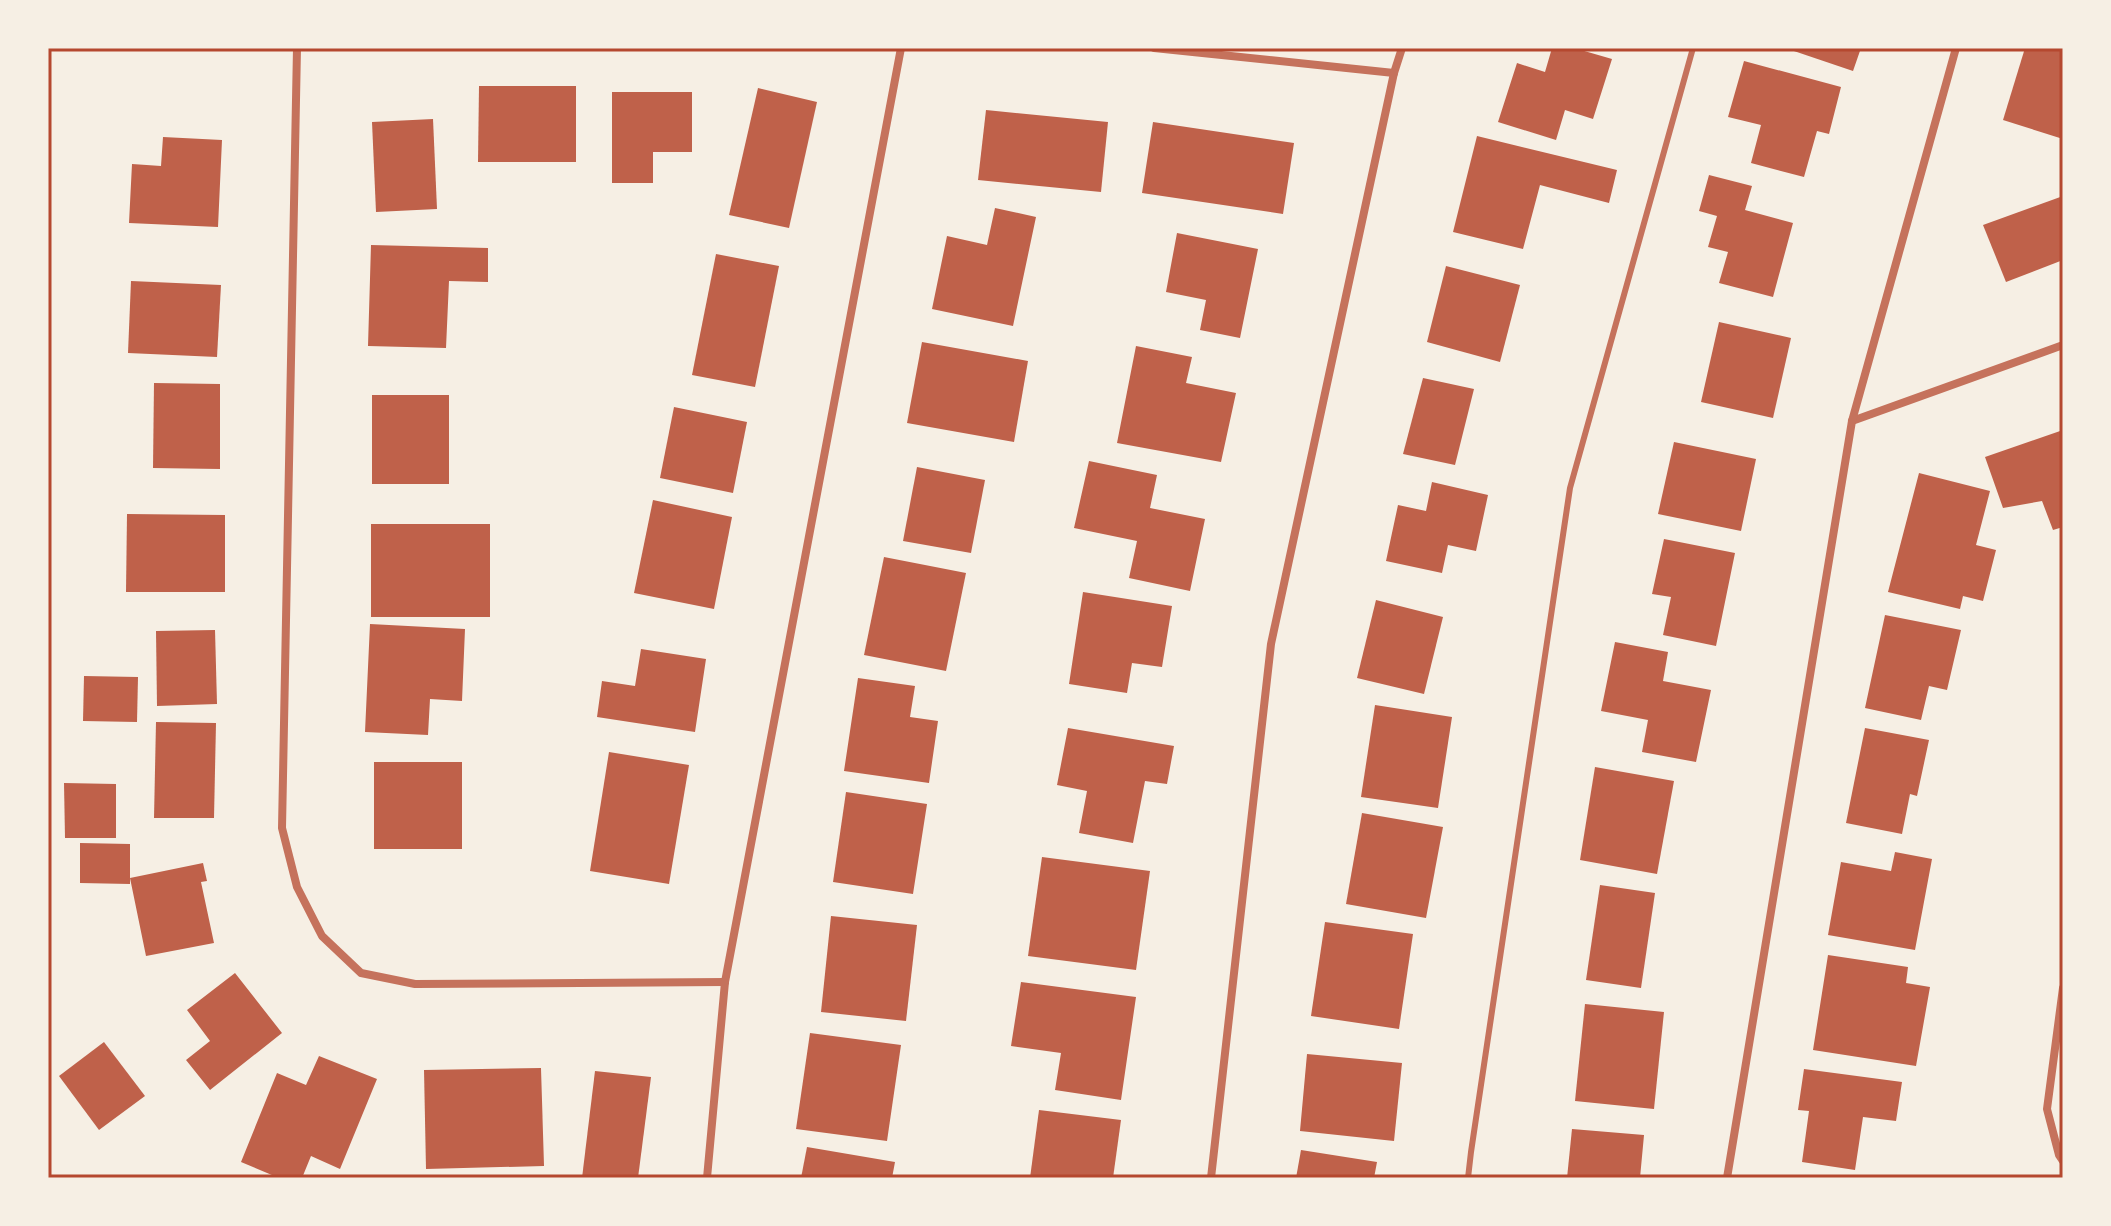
<svg xmlns="http://www.w3.org/2000/svg" width="2111" height="1226" font-family="Signika,sans-serif">
  <rect width="100%" height="100%" fill="#f6efe4"/>
  <g fill="#bf614a">
    <polygon points="1552,48 1574,48 1612,59 1593,119 1565,110 1556,140 1498,122 1517,63 1545,72"/>
    <polygon points="1785,48 1861,48 1853,71"/>
    <polygon points="2025,48 2063,48 2063,139 2003,120"/>
    <polygon points="1744,61 1841,87 1829,134 1817,131 1804,177 1751,163 1761,125 1728,117"/>
    <polygon points="479,86 576,86 576,162 478,162"/>
    <polygon points="758,88 817,102 789,228 729,215"/>
    <polygon points="612,92 692,92 692,152 653,152 653,183 612,183"/>
    <polygon points="986,110 1108,122 1101,192 978,180"/>
    <polygon points="433,119 437,209 376,212 372,122"/>
    <polygon points="1153,122 1294,143 1283,214 1142,193"/>
    <polygon points="1477,136 1617,170 1609,203 1540,185 1523,249 1453,232"/>
    <polygon points="163,137 222,140 218,227 129,223 132,164 161,166"/>
    <polygon points="1709,175 1752,186 1745,210 1793,223 1773,297 1719,283 1728,252 1708,247 1717,216 1699,211"/>
    <polygon points="2063,196 2063,260 2006,282 1983,225"/>
    <polygon points="995,208 1036,217 1013,326 932,309 947,236 987,245"/>
    <polygon points="1177,233 1258,249 1240,338 1200,330 1206,300 1166,292"/>
    <polygon points="371,245 488,248 488,282 449,281 446,348 368,346"/>
    <polygon points="716,254 779,266 755,387 692,375"/>
    <polygon points="1446,266 1520,285 1500,362 1427,342"/>
    <polygon points="131,281 221,285 217,357 128,353"/>
    <polygon points="1719,322 1791,338 1773,418 1701,402"/>
    <polygon points="922,342 1028,361 1014,442 907,423"/>
    <polygon points="1136,346 1192,357 1186,383 1236,393 1221,462 1117,443"/>
    <polygon points="1423,378 1474,389 1455,465 1403,454"/>
    <polygon points="154,383 220,384 220,469 153,468"/>
    <rect x="372" y="395" width="77" height="89"/>
    <polygon points="674,407 747,422 733,493 660,478"/>
    <polygon points="2063,430 2063,527 2053,530 2042,501 2003,508 1985,457"/>
    <polygon points="1674,442 1756,459 1741,531 1658,514"/>
    <polygon points="1089,461 1157,475 1150,508 1205,519 1190,591 1129,578 1137,541 1074,528"/>
    <polygon points="917,467 985,480 971,553 903,541"/>
    <polygon points="1919,473 1990,491 1976,545 1996,550 1983,601 1963,596 1960,609 1888,592"/>
    <polygon points="1432,482 1488,495 1476,551 1448,545 1442,573 1386,561 1398,505 1426,511"/>
    <polygon points="653,500 732,517 714,609 634,593"/>
    <polygon points="127,514 225,515 225,592 126,592"/>
    <rect x="371" y="524" width="119" height="93"/>
    <polygon points="1664,539 1735,553 1716,646 1663,635 1671,597 1652,594"/>
    <polygon points="884,557 966,573 946,671 864,655"/>
    <polygon points="1083,592 1172,606 1162,667 1132,663 1127,693 1069,684"/>
    <polygon points="1376,600 1443,617 1424,694 1357,678"/>
    <polygon points="1885,615 1961,630 1947,690 1929,686 1921,720 1865,708"/>
    <polygon points="370,624 465,629 462,701 430,699 428,735 365,732"/>
    <polygon points="215,630 217,704 157,706 156,631"/>
    <polygon points="1615,642 1668,652 1663,681 1711,690 1696,762 1642,752 1648,720 1601,711"/>
    <polygon points="641,649 706,659 695,732 597,717 602,681 635,686"/>
    <polygon points="84,676 138,677 137,722 83,721"/>
    <polygon points="858,678 915,686 910,717 938,721 929,783 844,771"/>
    <polygon points="1375,705 1452,717 1438,808 1361,797"/>
    <polygon points="156,722 216,723 214,818 154,818"/>
    <polygon points="1068,728 1174,746 1167,784 1145,781 1133,843 1079,833 1087,791 1057,785"/>
    <polygon points="1865,728 1929,740 1917,796 1910,794 1902,834 1846,823"/>
    <polygon points="609,752 689,765 669,884 590,871"/>
    <rect x="374" y="762" width="88" height="87"/>
    <polygon points="1595,767 1674,781 1657,874 1580,860"/>
    <polygon points="64,783 116,784 116,838 65,838"/>
    <polygon points="846,792 927,804 913,894 833,882"/>
    <polygon points="1362,813 1443,827 1426,918 1346,904"/>
    <polygon points="80,843 130,844 130,884 80,883"/>
    <polygon points="1895,852 1932,859 1915,950 1828,935 1841,862 1891,871"/>
    <polygon points="1042,857 1150,871 1136,970 1028,956"/>
    <polygon points="203,863 207,881 201,882 214,943 146,956 130,878"/>
    <polygon points="1600,885 1655,893 1641,988 1586,980"/>
    <polygon points="831,916 917,925 906,1021 821,1012"/>
    <polygon points="1325,922 1413,934 1399,1029 1311,1016"/>
    <polygon points="1828,955 1908,967 1906,983 1930,987 1916,1066 1813,1050"/>
    <polygon points="235,973 282,1033 210,1090 186,1060 210,1041 187,1010"/>
    <polygon points="1021,982 1136,997 1121,1100 1055,1090 1061,1053 1011,1046"/>
    <polygon points="1585,1004 1664,1012 1654,1109 1575,1101"/>
    <polygon points="810,1033 901,1045 887,1141 796,1129"/>
    <polygon points="104,1042 145,1096 99,1130 59,1076"/>
    <polygon points="1307,1054 1402,1063 1394,1141 1300,1131"/>
    <polygon points="319,1056 377,1079 340,1169 311,1156 302,1178 279,1178 241,1162 277,1073 306,1085"/>
    <polygon points="541,1068 544,1166 426,1169 424,1070"/>
    <polygon points="1804,1069 1902,1082 1896,1121 1863,1117 1855,1170 1802,1162 1809,1111 1798,1110"/>
    <polygon points="595,1071 651,1077 638,1178 582,1178"/>
    <polygon points="1039,1110 1121,1120 1113,1178 1030,1178"/>
    <polygon points="1572,1129 1644,1135 1640,1178 1567,1178"/>
    <polygon points="807,1147 895,1162 892,1178 801,1178"/>
    <polygon points="1301,1150 1377,1162 1374,1178 1296,1178"/>
  </g>
  <g fill="none" stroke-linecap="round" stroke-linejoin="round">
    <polyline stroke="#c5725c" stroke-width="6" points="1468,1178 1471,1152 1570,488 1693,48"/>
    <g stroke="#c5725c" stroke-width="8">
      <polyline points="297,48 282,828 297,887 322,936 361,973 415,984 725,982"/>
      <polyline points="1154,48 1394,73"/>
      <polyline points="1852,421 2063,345"/>
      <polyline points="2063,988 2047,1109 2059,1155 2063,1161"/>
      <polyline points="707,1178 725,982 901,48"/>
      <polyline points="1211,1178 1271,644 1394,73 1402,48"/>
      <polyline points="1727,1178 1852,421 1956,48"/>
    </g>
  </g>
  <rect width="2111" height="1226" fill="none" stroke="#f6efe4" stroke-width="100"/>
  <rect x="50" y="50" width="2011" height="1126" fill="none" stroke="#b5482f" stroke-width="3"/>
</svg>
